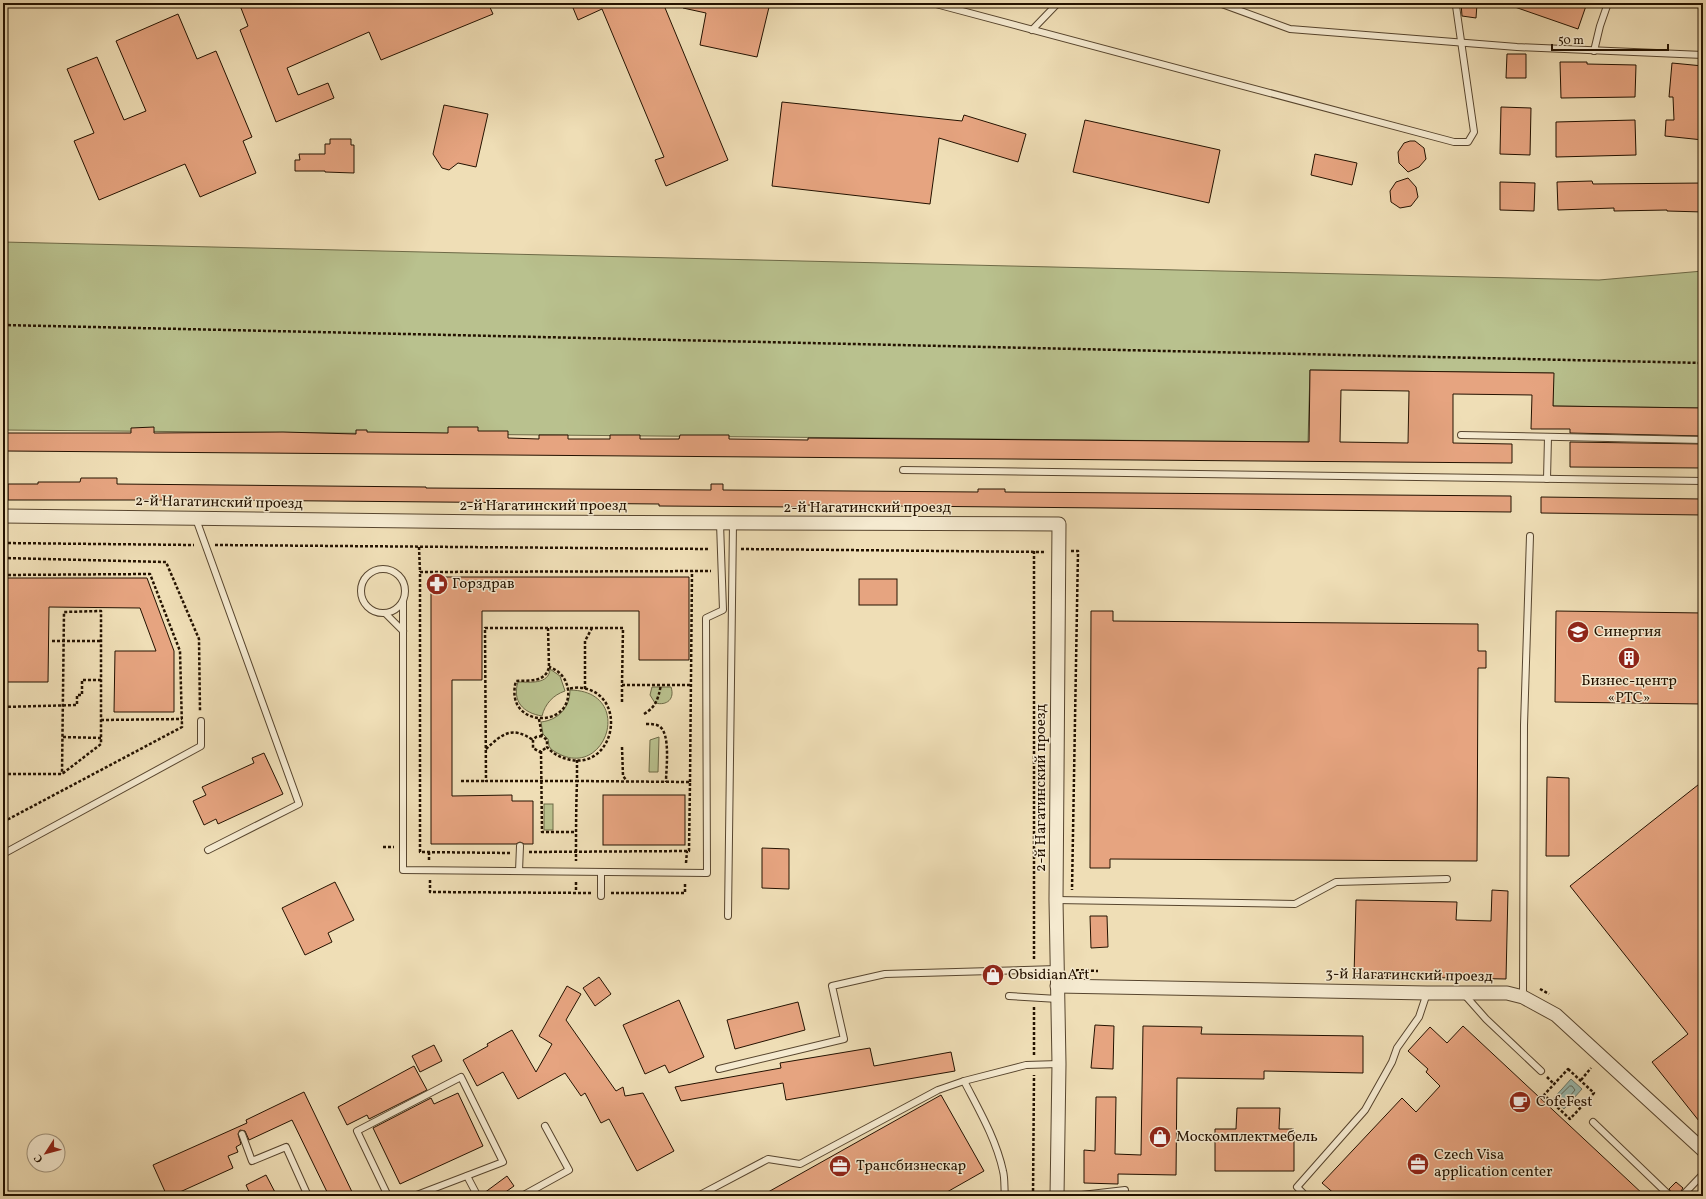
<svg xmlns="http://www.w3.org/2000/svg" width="1706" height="1199" font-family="Vollkorn,serif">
  <rect width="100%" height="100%" fill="#efdeb6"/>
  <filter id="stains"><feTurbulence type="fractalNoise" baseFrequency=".005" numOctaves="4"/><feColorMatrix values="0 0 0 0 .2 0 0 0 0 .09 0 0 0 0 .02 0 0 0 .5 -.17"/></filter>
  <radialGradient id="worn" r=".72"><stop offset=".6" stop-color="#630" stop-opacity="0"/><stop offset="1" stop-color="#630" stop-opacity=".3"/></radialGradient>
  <g fill="#b9c18e" stroke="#6e6a47">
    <polygon points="3,242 1599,280 1703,271 1703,408 1553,406 1553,373 1310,370 1308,442 3,430"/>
    <path d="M550 669 560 676 565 691C553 695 545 704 542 716 523 713 512 701 518 682 529 682 549 685 550 669Z"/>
    <path d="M652 687H671C675 699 667 706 655 703L650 695Z"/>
    <path d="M570 690C638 691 604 788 551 749L549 746 548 739 543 734 541 722C558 720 570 708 570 690Z"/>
    <polygon points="659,737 658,772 649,772 650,740"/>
    <rect x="544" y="804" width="9" height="26"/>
  </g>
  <polygon fill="#9abcb2" stroke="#6b786b" points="1571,1079 1582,1089 1564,1109 1553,1099"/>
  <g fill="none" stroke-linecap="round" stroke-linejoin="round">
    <polygon stroke="#5f6759" stroke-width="1" points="1570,1086 1572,1086 1575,1090 1565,1102 1562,1102 1559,1097"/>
  </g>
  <g fill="#e6a480" stroke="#241200" fill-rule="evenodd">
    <polygon points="239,3 488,3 493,14 381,60 369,32 287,68 298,95 328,83 334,98 276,122 240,30 248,26"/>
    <polygon points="571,3 663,3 728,160 666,186 655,160 664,157 602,9 578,20"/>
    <polygon points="684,3 770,3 757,57 700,45 706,13 683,8"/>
    <polygon points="1461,3 1477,4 1476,18 1462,16"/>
    <polygon points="1509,3 1587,3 1578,29 1509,5"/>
    <polygon points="178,14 197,59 216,51 252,137 243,141 256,173 200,197 185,164 99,200 74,141 94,133 67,69 97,57 124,120 146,111 116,41"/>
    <polygon points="1507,54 1526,54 1526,78 1506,78"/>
    <polygon points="1560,62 1587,62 1587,64 1636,65 1635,97 1561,98"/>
    <polygon points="1672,63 1703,66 1703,140 1665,136 1666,120 1674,120 1673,97 1669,97"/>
    <polygon points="782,102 962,121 964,115 1026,134 1018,162 939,138 930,204 772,186"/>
    <polygon points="444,105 488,114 476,167 458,163 449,170 442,168 433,154"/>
    <polygon points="1501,107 1531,108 1530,155 1500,154"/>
    <polygon points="1085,120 1220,150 1209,203 1073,172"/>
    <polygon points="1635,120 1636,155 1556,157 1556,122"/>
    <polygon points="330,139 351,139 351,145 354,145 354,173 325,172 325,171 295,171 295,160 300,160 299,154 325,154 325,144 330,144"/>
    <polygon points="1410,141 1415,141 1424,148 1426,159 1419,167 1408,172 1399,163 1398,152 1404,143"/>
    <polygon points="1315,154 1357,163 1352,185 1311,175"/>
    <polygon points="1408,178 1416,187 1418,197 1411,206 1400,208 1391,202 1390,191 1396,182"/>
    <polygon points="1592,181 1593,184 1703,183 1703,212 1667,211 1667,210 1614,211 1614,208 1558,210 1557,182"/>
    <polygon points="1500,182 1535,183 1534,211 1500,210"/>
    <path d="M1310 370 1554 373 1553 406 1703 408V436L1570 433V429H1531L1532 395 1453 394V443L1512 444V463L6 451 7 433H131V428L154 427V433L283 432 356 434V430H367V432L448 433V427H478V431H508V438L539 439V435H568V439H610V435H640V439H679L680 435H729V439L808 440V438L1309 442ZM1341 390 1409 391 1408 443 1340 442Z"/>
    <polygon points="1570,442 1703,444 1703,468 1570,467"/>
    <polygon points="81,478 117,478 117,484 426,487 426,488 711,490 711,484 723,484 723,490 978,492 978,489 1005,489 1005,492 1511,496 1511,512 799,505 799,507 659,506 659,504 214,500 8,500 8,484 38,484 38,482 80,482"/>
    <polygon points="1541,497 1703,499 1703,515 1541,513"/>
    <polygon points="431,577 689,577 689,660 639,660 639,611 482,611 482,680 452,680 452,796 512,795 512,801 533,801 533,844 524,844 520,842 516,844 431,844"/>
    <polygon points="3,578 147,578 174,651 174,712 114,712 115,651 156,651 140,608 49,607 48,682 3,682"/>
    <rect x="859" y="579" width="38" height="26"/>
    <polygon points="1091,611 1113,611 1113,621 1478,624 1478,651 1486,651 1486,668 1478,668 1477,861 1110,859 1110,868 1090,868"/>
    <polygon points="1556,611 1703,613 1703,704 1555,702"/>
    <polygon points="264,753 283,794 218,824 216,819 204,825 193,801 206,795 202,787 254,763 252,758"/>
    <polygon points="1547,777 1569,778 1569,856 1546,856"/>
    <polygon points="1703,781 1703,1126 1652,1062 1688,1034 1570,886"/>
    <rect x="603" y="795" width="82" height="50"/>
    <polygon points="762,848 789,849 789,889 762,888"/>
    <polygon points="335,882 354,920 328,933 332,942 305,955 282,908"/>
    <polygon points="1492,890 1508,891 1506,979 1354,976 1356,900 1457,902 1456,920 1491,921"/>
    <polygon points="1090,916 1107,916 1108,947 1091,948"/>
    <polygon points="599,977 611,994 595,1006 583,988"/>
    <polygon points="567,986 581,994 566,1020 616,1091 623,1087 625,1096 643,1093 674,1151 637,1171 609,1119 601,1123 585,1093 581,1096 565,1073 518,1099 503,1072 477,1086 463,1060 488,1046 487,1044 512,1030 536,1072 552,1044 539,1036"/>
    <polygon points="679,1000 704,1057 669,1073 665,1065 645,1074 623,1025"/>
    <polygon points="798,1002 805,1030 735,1049 727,1020"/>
    <polygon points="1095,1025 1114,1026 1113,1069 1091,1068"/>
    <polygon points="1143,1026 1202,1027 1201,1034 1363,1036 1363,1073 1264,1071 1264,1079 1177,1078 1176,1175 1118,1174 1118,1184 1084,1183 1084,1150 1095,1151 1096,1097 1116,1097 1115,1154 1141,1155"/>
    <polygon points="1463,1026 1645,1196 1337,1196 1322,1183 1402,1098 1416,1112 1440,1086 1426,1072 1428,1069 1408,1051 1430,1027 1447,1043"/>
    <polygon points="434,1045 442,1061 420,1072 412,1056"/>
    <polygon points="870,1048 874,1066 951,1052 955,1071 786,1100 783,1083 681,1101 675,1087 781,1068 780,1063"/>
    <polygon points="414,1066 427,1090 369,1119 367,1115 347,1125 338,1107"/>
    <polygon points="304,1092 354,1196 329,1196 292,1120 249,1140 245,1131 240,1130 238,1134 241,1144 236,1147 238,1152 228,1156 233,1168 171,1196 167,1196 153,1165 247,1123 246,1120"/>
    <polygon points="458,1093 483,1146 400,1184 373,1128 431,1098 434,1104"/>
    <polygon points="941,1095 984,1171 940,1196 761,1196"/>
    <polygon points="1237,1108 1280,1108 1279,1129 1294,1129 1294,1171 1215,1171 1215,1129 1236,1129"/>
    <polygon points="266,1175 277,1196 251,1196 246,1185"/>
    <polygon points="507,1176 514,1186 500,1196 480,1196"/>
    <polygon points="1676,1182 1683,1188 1678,1196 1674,1196 1669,1189"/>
  </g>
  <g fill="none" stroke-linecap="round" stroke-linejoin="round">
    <g stroke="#57452e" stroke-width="8">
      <g id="lane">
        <polyline points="932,3 1454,142 1468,142 1474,132 1456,6"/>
        <polyline points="1219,3 1290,29 1517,47 1703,55"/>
        <polyline points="1032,30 1058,3"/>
        <polyline points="1594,51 1600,26 1608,3"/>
        <polyline points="1461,435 1703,440"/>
        <polyline points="903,470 1703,481"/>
        <polyline points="1547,479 1548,437"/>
        <polyline points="196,519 299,804 208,850"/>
        <circle cx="383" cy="591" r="22"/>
        <polyline points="403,602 403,870 707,873 706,618 723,610 720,523"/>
        <polyline points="386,614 403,631"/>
        <polyline points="3,854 201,746 201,721"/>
        <polyline points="519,871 520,846"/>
        <polyline points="601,872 601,896"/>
        <polyline points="1056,900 1295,904 1336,882 1447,879"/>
        <polyline points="728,916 733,523"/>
        <polyline points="1463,993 1486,1019 1541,1071"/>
        <polyline points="1009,996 1058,999"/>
        <polyline points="1523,997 1524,725 1530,536"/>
        <polyline points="719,1069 844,1039 832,986 885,974 1057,969"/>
        <polyline points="964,1081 1026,1065 1059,1064"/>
        <polyline points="1593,1122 1670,1196"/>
        <polyline points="242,1134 252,1161 286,1147 308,1196"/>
        <polyline points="467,1176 476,1193 475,1196"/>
        <polyline points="388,1196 357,1131 461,1077 503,1162 414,1196"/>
        <polyline points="522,1196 569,1170 545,1126"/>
        <path d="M698 1196 768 1159 800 1164 938 1090 964 1081C979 1110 996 1139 1003 1171 1005 1179 1004 1188 1005 1196"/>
        <polyline points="1073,1196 1125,1190"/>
        <polyline points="1306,1196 1297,1187 1365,1110 1392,1062 1397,1048 1419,1017 1427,993"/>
        <polyline points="1682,1196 1703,1174"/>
      </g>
    </g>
    <g stroke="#57452e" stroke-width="15">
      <g id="street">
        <polyline points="3,516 492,522 1059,524 1056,900 1059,1064 1057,1196"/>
        <polyline points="1057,986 1427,993 1507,993 1523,997 1556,1015 1703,1150"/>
      </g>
    </g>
    <g stroke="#241200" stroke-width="2.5" stroke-dasharray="3 2" stroke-linecap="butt">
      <polyline points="3,325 1703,363"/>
      <polyline points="3,543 194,545"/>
      <polyline points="215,545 710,549"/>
      <polyline points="419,547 420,572"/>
      <polyline points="741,549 1046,552"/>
      <polyline points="1034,551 1034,960"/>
      <polyline points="1071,551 1078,551 1072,890"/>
      <polyline points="3,558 166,562 199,639 200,711"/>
      <polyline points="3,575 150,574 180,651 182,727 3,822"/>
      <path d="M548 628 549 667C545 683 530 680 516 681 503 728 573 730 568 689 566 678 559 670 549 667"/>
      <polyline points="52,641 101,641"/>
      <polyline points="585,689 585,641 592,628"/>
      <polyline points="622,702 622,685"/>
      <polyline points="3,707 77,705 77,695 82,695 82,680 101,680"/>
      <path d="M644 714C656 707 658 699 661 685"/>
      <path d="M539 719 542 736 547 740V747C553 754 561 758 571 760 615 768 628 696 583 688 578 687 572 688 567 689"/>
      <polyline points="101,720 182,719"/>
      <path d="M646 724C651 724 655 724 659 726 671 733 666 769 666 782"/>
      <polyline points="542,736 536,737 533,740 533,748 540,752 547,747"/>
      <polyline points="63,737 101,738"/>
      <polyline points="622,747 623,776 627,781"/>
      <path d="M486 749C503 733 512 726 533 740"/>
      <polyline points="541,751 542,832 576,832"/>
      <polyline points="577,760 577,781 486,781 485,628 623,628 622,685 691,685"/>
      <polyline points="3,774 62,774 101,744 101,611 64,612 62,774"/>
      <polyline points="461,781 486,781"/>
      <polyline points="690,782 692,571"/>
      <polyline points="383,847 394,847"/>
      <polyline points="429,852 429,861"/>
      <path d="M529 852 689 851 690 782 577 781C576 808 576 835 576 861"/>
      <polyline points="510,853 420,852 420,572 711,571"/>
      <polyline points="686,863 687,851"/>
      <polyline points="430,880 430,892 592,893"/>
      <polyline points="576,882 576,892"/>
      <polyline points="611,893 685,893 685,882"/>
      <polyline points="1071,970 1098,971"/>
      <polyline points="1540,989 1549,994"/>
      <polyline points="1034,1007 1034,1056"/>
      <polygon points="1568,1069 1594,1093 1570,1119 1544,1095"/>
      <polyline points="1547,1077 1554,1084"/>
      <polyline points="1581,1080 1591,1068"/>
      <polyline points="1033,1196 1034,1075"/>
    </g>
    <use href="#lane" stroke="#f5ead0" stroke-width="6"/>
    <use href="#street" stroke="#f5ead0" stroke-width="13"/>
  </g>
  <defs>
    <g id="pharmacy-disc" transform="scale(1.15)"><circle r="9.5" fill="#8f2418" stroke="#f5ead0"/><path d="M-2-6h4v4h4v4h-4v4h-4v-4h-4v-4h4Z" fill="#fff"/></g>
    <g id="university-disc" transform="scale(1.15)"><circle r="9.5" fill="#8f2418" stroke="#f5ead0"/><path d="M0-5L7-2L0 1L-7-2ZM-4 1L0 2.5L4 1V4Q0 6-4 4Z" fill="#fff"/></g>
    <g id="building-disc" transform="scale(1.15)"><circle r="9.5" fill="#8f2418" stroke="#f5ead0"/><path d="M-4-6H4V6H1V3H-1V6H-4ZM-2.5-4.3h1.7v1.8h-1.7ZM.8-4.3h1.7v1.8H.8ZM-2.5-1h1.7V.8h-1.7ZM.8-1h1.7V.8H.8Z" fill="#fff"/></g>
    <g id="shop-disc" transform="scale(1.15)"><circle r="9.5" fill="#8f2418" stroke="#f5ead0"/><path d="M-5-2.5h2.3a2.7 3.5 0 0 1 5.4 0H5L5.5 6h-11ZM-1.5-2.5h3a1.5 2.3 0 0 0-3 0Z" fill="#fff"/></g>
    <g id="cafe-disc" transform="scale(1.15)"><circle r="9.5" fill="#8f2418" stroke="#f5ead0"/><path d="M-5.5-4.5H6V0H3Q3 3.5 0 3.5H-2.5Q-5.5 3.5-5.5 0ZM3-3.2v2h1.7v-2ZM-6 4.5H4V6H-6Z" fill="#fff"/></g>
    <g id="office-disc" transform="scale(1.15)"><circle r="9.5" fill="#8f2418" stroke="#f5ead0"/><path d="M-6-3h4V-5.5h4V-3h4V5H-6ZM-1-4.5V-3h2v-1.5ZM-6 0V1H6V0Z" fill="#fff"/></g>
  </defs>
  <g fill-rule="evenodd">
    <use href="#pharmacy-disc" x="437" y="584"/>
    <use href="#university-disc" x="1578" y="632"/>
    <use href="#building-disc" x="1629" y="658"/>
    <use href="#shop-disc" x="993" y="975"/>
    <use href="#cafe-disc" x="1520" y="1102"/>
    <use href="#shop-disc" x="1160" y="1137"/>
    <use href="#office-disc" x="1418" y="1164"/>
    <use href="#office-disc" x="840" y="1166"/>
  </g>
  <g text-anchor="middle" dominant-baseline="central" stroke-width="3" stroke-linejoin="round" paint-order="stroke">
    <g font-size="15" fill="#241200" stroke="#f5ead0">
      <text transform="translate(219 503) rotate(1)">2-й Нагатинский проезд</text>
      <text x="543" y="506">2-й Нагатинский проезд</text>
      <text x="867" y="508">2-й Нагатинский проезд</text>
      <text transform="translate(1041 788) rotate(-90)">2-й Нагатинский проезд</text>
      <text transform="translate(1409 976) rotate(1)">3-й Нагатинский проезд</text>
    </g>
    <g font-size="15" fill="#241200" stroke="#f5ead0" text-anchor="start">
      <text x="452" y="584">Горздрав</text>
      <text x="1594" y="632">Синергия</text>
      <text x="1629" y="681" text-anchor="middle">Бизнес-центр<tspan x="1629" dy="17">«РТС»</tspan></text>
      <text x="1008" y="975">ObsidianArt</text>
      <text x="1536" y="1102">CofeFest</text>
      <text x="1176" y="1137">Москомплектмебель</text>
      <text x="1434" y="1155">Czech Visa<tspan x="1434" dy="17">application center</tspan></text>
      <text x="856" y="1166">Трансбизнескар</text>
    </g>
  </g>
  <rect width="1706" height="1199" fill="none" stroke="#efdeb6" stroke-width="16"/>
  <rect x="4" y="4" width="1698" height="1191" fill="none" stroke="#241200" stroke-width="2"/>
  <rect x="8" y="8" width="1690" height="1183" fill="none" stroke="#241200"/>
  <g transform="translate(46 1153) rotate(234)"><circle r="19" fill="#f5ead0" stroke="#a1947d"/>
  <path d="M0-3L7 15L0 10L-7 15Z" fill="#8f2418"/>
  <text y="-6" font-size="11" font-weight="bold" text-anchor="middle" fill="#241200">С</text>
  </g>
  <path d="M1552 44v6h116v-6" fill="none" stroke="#241200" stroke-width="2"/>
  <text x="1558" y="44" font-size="12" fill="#241200" stroke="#f5ead0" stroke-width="3" paint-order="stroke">50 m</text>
  <rect width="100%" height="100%" filter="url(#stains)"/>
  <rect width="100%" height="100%" fill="url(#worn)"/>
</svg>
